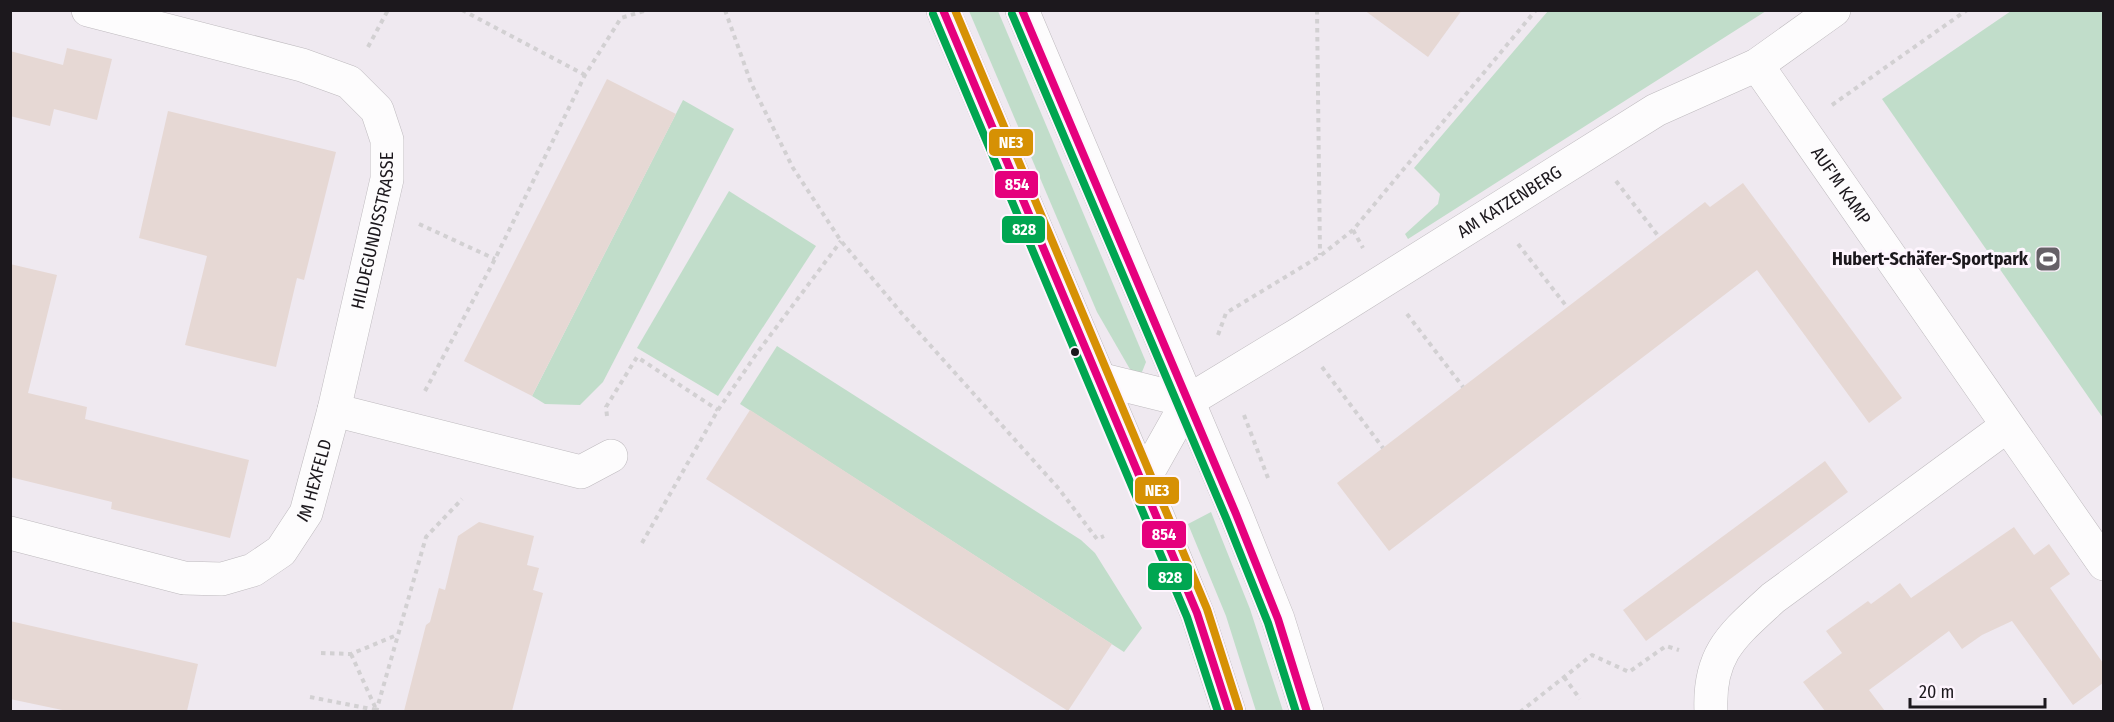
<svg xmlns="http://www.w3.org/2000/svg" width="2114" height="722" font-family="'Fira Sans Condensed',sans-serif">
  <rect width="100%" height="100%" fill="#efe9f0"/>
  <g fill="#c1ddca">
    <polygon points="969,11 998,11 1146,362 1142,372 1136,373 1131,371 1097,312"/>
    <polygon points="1548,11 1766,11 1408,239 1405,234 1438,204 1440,194 1414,168"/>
    <polygon points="2011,11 2103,11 2103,418 1882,99"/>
    <polygon points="683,100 734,129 603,382 580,405 545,404 532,396"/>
    <polygon points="729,191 816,246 718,396 637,348"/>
    <polygon points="777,346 1081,540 1095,553 1142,628 1124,652 740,404"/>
    <polygon points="1211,512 1250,609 1283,711 1256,711 1226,616 1188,524"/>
  </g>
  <g fill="#e6d8d4">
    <polygon points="1364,10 1462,10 1428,57"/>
    <polygon points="67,48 112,59 97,120 54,109 50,126 10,116 10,51 63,65"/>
    <polygon points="607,79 676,114 532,396 464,361"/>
    <polygon points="168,111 336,152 304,280 297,278 276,367 185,345 207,256 139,238"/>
    <polygon points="1743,183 1902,398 1869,423 1757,270 1389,551 1337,483 1705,202 1710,207"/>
    <polygon points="10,264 57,275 28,393 87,407 85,419 249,460 230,538 111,509 112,502 10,477"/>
    <polygon points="750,410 1112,644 1068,711 706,479"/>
    <polygon points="1825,461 1848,492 1646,641 1623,610"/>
    <polygon points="479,522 534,536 527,565 539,568 533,590 543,593 512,711 404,711 426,625 430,622 439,588 445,590 458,536"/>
    <polygon points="2014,527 2034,555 2049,544 2070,574 2050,588 2103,663 2103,683 2073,705 2012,621 1982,635 1962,649 1949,631 1869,690 1885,711 1825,711 1803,682 1842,653 1826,631 1868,601 1871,604 1900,583 1911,598"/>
    <polygon points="10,621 198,664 187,711 67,711 10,699"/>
  </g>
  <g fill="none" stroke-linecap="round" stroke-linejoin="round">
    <g stroke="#bebabe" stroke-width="34">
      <g id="street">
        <path id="s1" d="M1757 65 2104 564"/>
        <polyline points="1099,379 1188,401"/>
        <polyline points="334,410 581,472 611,456"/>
        <path id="s2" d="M1143 481 1188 401 1297 335 1656 110 1757 65 1834 10"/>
        <path id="s3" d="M10 533 184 578 222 579 253 570 281 551 306 513 334 410 387 179V140L377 110 349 82 302 65 88 10"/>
        <path d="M1711 712C1708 653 1733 635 1773 598L2007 426"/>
      </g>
    </g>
    <g stroke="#bebabe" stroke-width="34">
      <g id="secondary">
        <polyline points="943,10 1157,515 1197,613 1229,712"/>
        <polyline points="1022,10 1236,514 1278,619 1307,712"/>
      </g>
    </g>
    <g stroke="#d2d0d2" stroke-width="4" stroke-dasharray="4.5 4.5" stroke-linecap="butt">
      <polyline points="462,10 585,75"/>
      <polyline points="725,10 751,83 793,168 841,241 904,316 1059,489 1097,539 1104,536"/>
      <polyline points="1317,10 1320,255"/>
      <polyline points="368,47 388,10"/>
      <polyline points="1832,105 1967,10"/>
      <polyline points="1616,181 1659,237"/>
      <polyline points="419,224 495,259"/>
      <polyline points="1353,230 1363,248"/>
      <polyline points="1518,244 1567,307"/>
      <polyline points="1407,314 1463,387"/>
      <polyline points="1218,335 1226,313 1320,256 1353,230 1536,10"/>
      <polyline points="1322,367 1383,448"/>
      <polyline points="425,391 495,259 585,75 621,18 647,10"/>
      <polyline points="1244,415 1268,478"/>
      <polyline points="607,416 606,407 637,357 718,410"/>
      <polyline points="642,543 718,410 757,353 841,241"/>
      <polyline points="321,653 351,654 397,635"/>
      <polyline points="351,654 376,709"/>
      <polyline points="1564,677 1580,699"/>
      <polyline points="310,697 376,710"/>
      <polyline points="376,712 426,537 462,499"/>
      <polyline points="1520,712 1592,655 1629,672 1666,646 1679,650"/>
    </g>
    <use href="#street" stroke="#fdfcfd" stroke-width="33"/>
    <use href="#secondary" stroke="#fdfcfd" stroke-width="33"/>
    <g stroke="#fef5fe" stroke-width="12">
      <g id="bus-1">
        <polyline points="943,10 1197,613 1229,712"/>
        <polyline points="1022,10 1236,514 1278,619 1307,712"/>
      </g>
    </g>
    <g stroke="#fef5fe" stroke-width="12">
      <g id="bus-2">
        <polyline points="933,14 1187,617 1218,712"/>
        <polyline points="1012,14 1226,518 1268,623 1296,712"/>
      </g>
    </g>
    <g stroke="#fef5fe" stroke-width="12">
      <polyline id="bus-3" points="955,10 1207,609 1239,709"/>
    </g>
    <use href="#bus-1" stroke="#e5007d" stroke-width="8"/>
    <use href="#bus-2" stroke="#00a651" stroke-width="8"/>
    <use href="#bus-3" stroke="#d69104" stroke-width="8"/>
  </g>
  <defs>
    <g id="stadium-square" transform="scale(1.35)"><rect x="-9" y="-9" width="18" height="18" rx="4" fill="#666167" stroke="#fef5fe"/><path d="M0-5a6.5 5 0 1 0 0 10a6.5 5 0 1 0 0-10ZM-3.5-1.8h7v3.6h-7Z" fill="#fff"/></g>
  </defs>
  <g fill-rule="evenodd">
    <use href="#stadium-square" x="2048" y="259"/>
  </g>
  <circle fill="#1c181d" stroke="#fef5fe" stroke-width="2" cx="1075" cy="352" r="5"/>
  <g text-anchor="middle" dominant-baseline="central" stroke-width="6" stroke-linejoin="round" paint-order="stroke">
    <g font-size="18" fill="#1c181d" stroke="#fef5fe">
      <text stroke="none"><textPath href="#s1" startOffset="147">AUF'M KAMP</textPath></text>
      <text stroke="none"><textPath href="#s2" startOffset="470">AM KATZENBERG</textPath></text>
      <text stroke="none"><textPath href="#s3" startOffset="620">HILDEGUNDISSTRASSE</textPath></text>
      <text stroke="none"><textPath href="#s3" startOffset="363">IM HEXFELD</textPath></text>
    </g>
    <g font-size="18" font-weight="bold" fill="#1c181d" stroke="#fef5fe" text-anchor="end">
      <text x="2028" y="259">Hubert-Schäfer-Sportpark</text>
    </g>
  </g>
  <g stroke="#fef5fe" stroke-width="2">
    <rect x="988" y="128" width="46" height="29" rx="6" fill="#d69104"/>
    <rect x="994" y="170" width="45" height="29" rx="6" fill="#e5007d"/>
    <rect x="1001" y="215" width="45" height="29" rx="6" fill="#00a651"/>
    <rect x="1134" y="476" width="46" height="29" rx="6" fill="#d69104"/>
    <rect x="1141" y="520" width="46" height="29" rx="6" fill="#e5007d"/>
    <rect x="1147" y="562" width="46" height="29" rx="6" fill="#00a651"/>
  </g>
  <g font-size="16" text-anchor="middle" font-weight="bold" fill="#fff">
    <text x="1011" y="148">NE3</text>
    <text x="1017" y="190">854</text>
    <text x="1024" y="235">828</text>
    <text x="1157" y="496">NE3</text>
    <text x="1164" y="540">854</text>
    <text x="1170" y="583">828</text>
  </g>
  <rect width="2114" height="722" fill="none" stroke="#1c181d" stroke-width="24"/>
  <path d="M1910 698v9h135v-9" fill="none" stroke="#1c181d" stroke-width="3"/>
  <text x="1919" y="698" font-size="18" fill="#1c181d" stroke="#fef5fe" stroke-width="4.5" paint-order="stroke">20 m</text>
</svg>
